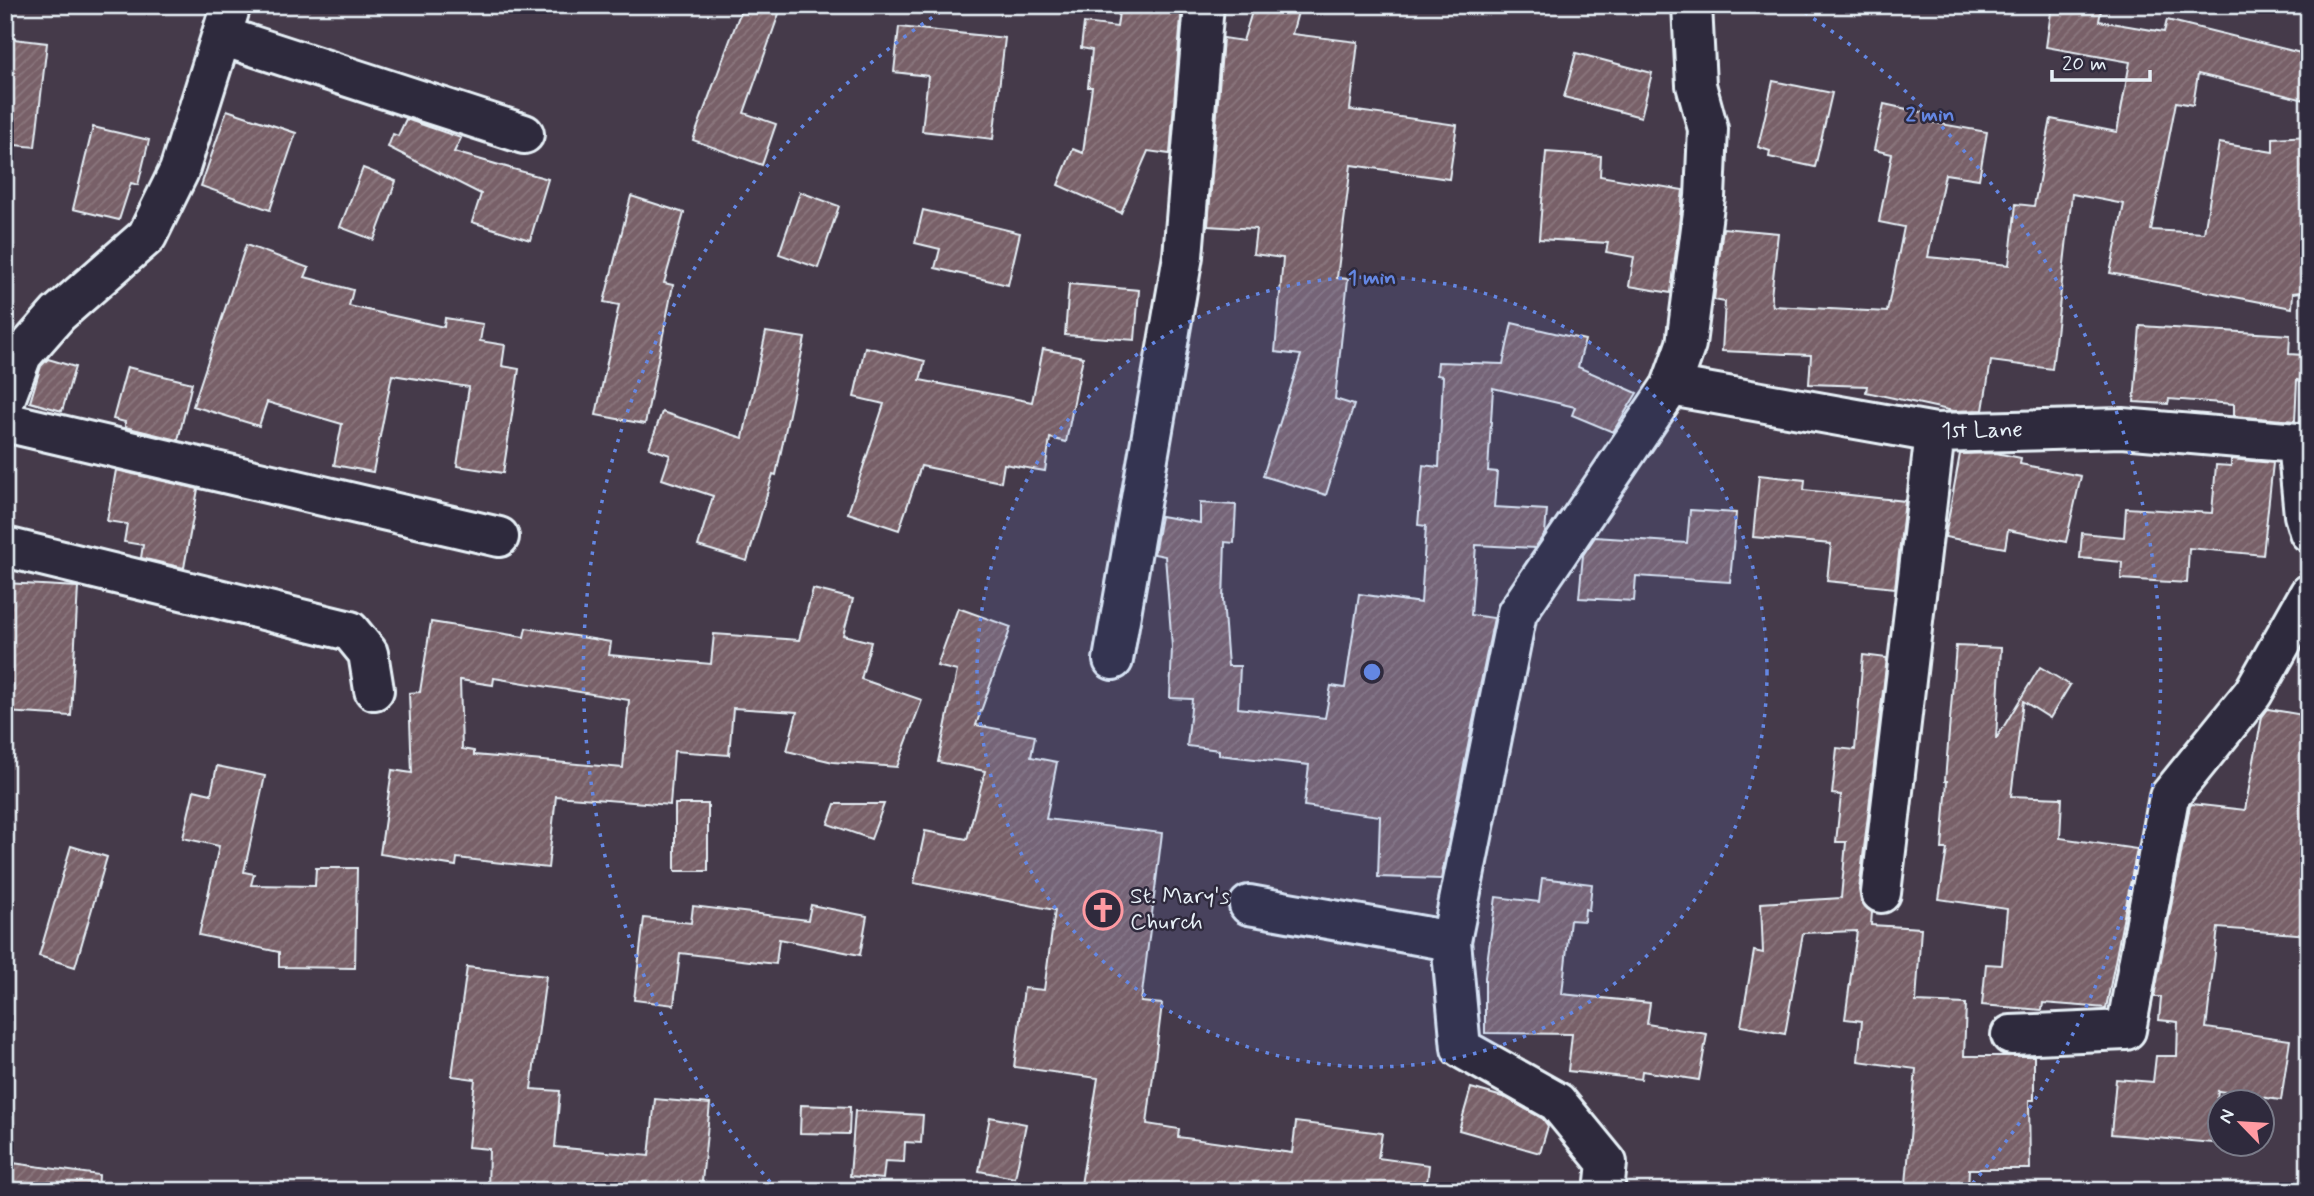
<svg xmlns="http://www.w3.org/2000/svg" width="2314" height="1196" viewBox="0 0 2314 1196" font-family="Mynerve,sans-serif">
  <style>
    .building { fill: url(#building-hatch); stroke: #e8f1f8; stroke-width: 2; fill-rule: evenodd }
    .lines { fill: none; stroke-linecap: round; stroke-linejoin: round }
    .minor-casing { stroke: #e8f1f8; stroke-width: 44 }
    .minor { stroke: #2f2a3d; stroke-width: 38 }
    .ring { fill: none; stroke: #6487e3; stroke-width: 3.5; stroke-dasharray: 3.5 7 }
    .labels { text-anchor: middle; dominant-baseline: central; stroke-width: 5; stroke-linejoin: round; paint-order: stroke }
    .street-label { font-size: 23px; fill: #e8f1f8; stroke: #2f2a3d }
    .poi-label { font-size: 23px; fill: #e8f1f8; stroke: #2f2a3d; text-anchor: start }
    .centre { fill: #6487e3; stroke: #2f2a3d; stroke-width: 3.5 }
    .ring-label { font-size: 21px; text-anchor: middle; font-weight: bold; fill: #6487e3; stroke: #2f2a3d; stroke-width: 5; stroke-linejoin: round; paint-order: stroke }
  </style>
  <defs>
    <pattern id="building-hatch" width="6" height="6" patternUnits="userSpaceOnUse" patternTransform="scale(1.75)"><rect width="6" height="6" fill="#786067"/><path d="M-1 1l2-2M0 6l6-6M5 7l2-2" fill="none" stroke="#8b777e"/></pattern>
  </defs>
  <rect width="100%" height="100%" fill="#453a4a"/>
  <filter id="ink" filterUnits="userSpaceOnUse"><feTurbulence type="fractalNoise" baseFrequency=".0143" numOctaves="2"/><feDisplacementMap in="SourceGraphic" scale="14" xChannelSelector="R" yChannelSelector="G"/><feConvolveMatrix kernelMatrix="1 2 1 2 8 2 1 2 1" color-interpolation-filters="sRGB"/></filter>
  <g filter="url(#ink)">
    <g class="building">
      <polygon points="743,5 782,5 744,113 776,124 762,165 693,140"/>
      <polygon points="1120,5 1182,5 1170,154 1148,151 1121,213 1058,185 1073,149 1083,153 1092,87 1088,87 1092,50 1081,48 1084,23 1117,27"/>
      <polygon points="1254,5 1300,5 1292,34 1358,42 1350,110 1457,125 1449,179 1351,165 1337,278 1348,279 1335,399 1354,405 1326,495 1263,476 1301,355 1275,352 1283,258 1253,254 1256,229 1208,226 1223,38 1243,41"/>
      <polygon points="2052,5 2102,5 2099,21 2164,32 2167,20 2309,55 2309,101 2198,74 2193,105 2176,102 2151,230 2204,233 2219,143 2273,152 2273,138 2309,136 2309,291 2293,293 2292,308 2110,273 2124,204 2072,194 2052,369 1991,361 1983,410 1953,411 1866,392 1867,386 1809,384 1811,355 1722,351 1725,302 1714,300 1723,228 1778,233 1771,297 1773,306 1887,312 1904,227 1879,222 1892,154 1874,150 1884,104 1925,113 1924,121 1987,132 1979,179 1945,174 1928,257 2009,265 2016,204 2034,206 2051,119 2117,132 2130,62 2046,47"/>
      <polygon points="899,27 1005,38 993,139 922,131 928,76 894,72"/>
      <polygon points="5,38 47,43 35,147 5,144"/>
      <polygon points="1576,53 1652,73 1641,117 1564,97"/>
      <polygon points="1773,81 1832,93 1815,167 1769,157 1770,151 1758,147"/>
      <polygon points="227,110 296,133 270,210 201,186"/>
      <polygon points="406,119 461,138 454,152 548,179 530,240 472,222 481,194 388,147 393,134 398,136"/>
      <polygon points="93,127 149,140 138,185 131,183 119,220 73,209"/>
      <polygon points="1546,152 1601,156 1600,176 1683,190 1671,293 1629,286 1634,257 1606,252 1608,243 1539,239"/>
      <polygon points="363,168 396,181 374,240 340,227"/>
      <polygon points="800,192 839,206 818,268 779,254"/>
      <polygon points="631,196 684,213 664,283 673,285 645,424 596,415 619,305 604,302"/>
      <polygon points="923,210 1020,233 1008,285 935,268 940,249 915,243"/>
      <polygon points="246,245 309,268 305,277 353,290 349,306 444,327 445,318 483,324 480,341 505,345 502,366 519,369 503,473 457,466 469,387 392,375 373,472 334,465 342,424 267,402 259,426 193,406"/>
      <polygon points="1069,284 1139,290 1135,340 1065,335"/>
      <polygon points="1512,323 1585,340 1578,367 1637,393 1613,432 1572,415 1575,407 1493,388 1488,471 1497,472 1494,507 1547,510 1545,533 1535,548 1476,545 1471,615 1494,618 1441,879 1378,877 1380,816 1304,806 1309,765 1219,755 1219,750 1187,746 1192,699 1170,698 1172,647 1165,556 1154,554 1161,516 1200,523 1200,503 1236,505 1234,543 1225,542 1223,600 1228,666 1240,666 1238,708 1325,718 1331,686 1345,688 1359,594 1421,603 1426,526 1418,525 1423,465 1439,467 1443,376 1437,375 1438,362 1503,364"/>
      <polygon points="2140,326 2290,335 2289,354 2303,355 2302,381 2297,380 2295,421 2234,416 2234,404 2169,399 2168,404 2134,402"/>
      <polygon points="766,332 805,338 776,475 773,474 747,561 698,546 713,496 662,479 670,455 649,448 662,412 743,438"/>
      <polygon points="865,347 925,361 920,380 1032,402 1043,349 1083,357 1066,442 1050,438 1045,471 1004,464 1001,482 921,466 899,530 848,513 884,404 854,397"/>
      <polygon points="48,359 75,367 62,411 30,402 41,366"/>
      <polygon points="127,367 192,383 178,440 125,427 125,422 113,419"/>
      <polygon points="1996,453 2021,458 2020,464 2081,476 2066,542 2008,530 2005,548 1945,537 1960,454"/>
      <polygon points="2231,459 2273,463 2263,555 2189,548 2187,583 2121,579 2122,562 2080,558 2082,533 2124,537 2126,508 2212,513 2216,465 2231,466"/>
      <polygon points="116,470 198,489 184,568 141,558 143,545 124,542 127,524 107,521"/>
      <polygon points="1759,475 1805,480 1804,490 1905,501 1895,588 1827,581 1831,544 1753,537"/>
      <polygon points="1690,510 1736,513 1730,582 1636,576 1634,601 1579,598 1583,555 1595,537 1687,543"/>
      <polygon points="5,583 78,587 71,716 5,712"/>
      <path d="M 813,589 L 853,599 L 843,635 L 871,642 L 861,679 L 922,700 L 897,767 L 833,762 L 787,751 L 797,712 L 733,708 L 729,755 L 674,751 L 670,805 L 556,796 L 548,868 L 457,858 L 456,866 L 380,854 L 392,770 L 412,773 L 409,693 L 420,692 L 431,622 L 524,637 L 526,628 L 611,642 L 609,655 L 711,664 L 714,634 L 799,640 ZM 494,678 L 629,700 L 623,768 L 474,755 L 474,751 L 462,749 L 460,680 L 493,685 Z"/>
      <polygon points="958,608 1011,627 976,725 1035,736 1031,757 1057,762 1046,819 1162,833 1141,1002 1162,1004 1147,1124 1179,1129 1178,1137 1292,1153 1296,1122 1382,1133 1378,1158 1429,1165 1426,1191 1080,1191 1098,1078 1014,1067 1024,988 1044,990 1055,910 914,883 925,831 967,839 985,771 938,762 957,671 937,666"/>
      <polygon points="1956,646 2001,648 1996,739 2040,667 2070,685 2050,718 2023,701 2011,796 2062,798 2060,838 2137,849 2106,1008 2043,1003 2042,1010 1982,1005 1986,964 2002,965 2007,909 1939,899 1947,849 1942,849 1947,781 1945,781"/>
      <polygon points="1863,655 1887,658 1859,890 1861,901 1872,912 1871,925 1921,928 1916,1002 1966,1004 1964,1056 2034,1056 2034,1100 2029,1100 2030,1169 1969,1169 1968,1189 1906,1184 1916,1069 1858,1061 1862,1021 1845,1019 1857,931 1803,933 1785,1034 1741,1026 1754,951 1763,953 1761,903 1841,898 1846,842 1836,842 1841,795 1832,794 1837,748 1855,750"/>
      <polygon points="2268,709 2309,716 2309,935 2218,928 2206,1028 2290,1040 2281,1100 2218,1091 2213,1143 2111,1134 2116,1079 2153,1082 2156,1056 2177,1056 2178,1022 2159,1020 2161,997 2154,997 2190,806 2192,804 2245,810 2262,717"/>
      <polygon points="217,766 265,776 244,872 254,874 251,885 315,886 316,868 357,868 355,968 279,967 279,952 199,935 219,846 183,838 194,790 211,794"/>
      <rect x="675" y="804" width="33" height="67"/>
      <polygon points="835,804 884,804 871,839 828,824"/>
      <polygon points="71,846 107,857 75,967 39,956"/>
      <polygon points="1542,878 1592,884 1589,910 1585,909 1584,921 1570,920 1562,994 1650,1003 1647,1024 1707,1034 1699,1080 1642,1071 1641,1079 1568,1071 1572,1034 1485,1033 1485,977 1496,897 1539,902"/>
      <polygon points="811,905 867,916 860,955 779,939 776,964 680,953 674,1005 634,1000 644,918 691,923 693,906 808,920"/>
      <polygon points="467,967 546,976 531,1089 560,1091 555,1147 649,1156 655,1099 710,1104 701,1191 488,1191 489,1149 468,1147 475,1079 452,1076"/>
      <polygon points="1471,1088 1506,1098 1543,1119 1548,1126 1540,1153 1459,1130"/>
      <polygon points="801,1105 850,1107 849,1134 800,1133"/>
      <polygon points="855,1111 923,1115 921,1143 905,1142 904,1162 885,1161 883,1179 850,1176"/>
      <polygon points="990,1117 1026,1124 1015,1178 979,1171"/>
      <polygon points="13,1163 99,1175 98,1191 9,1191"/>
    </g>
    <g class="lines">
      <g class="minor-casing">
        <g id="minor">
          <polyline points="222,36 524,134"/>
          <polyline points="1671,386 1935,433 2122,428 2297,443 2304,515 2309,532"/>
          <polyline points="5,400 22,355 58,314 147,236 179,171 231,5"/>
          <polyline points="5,422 499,537"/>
          <polyline points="5,547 350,631 368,653 374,690"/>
          <polyline points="1113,660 1183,256 1204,5"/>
          <polyline points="1881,893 1935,433"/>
          <polyline points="1249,905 1451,941"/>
          <polyline points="2011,1035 2126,1030 2169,797 2253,693 2309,594"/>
          <polyline points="1604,1191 1607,1163 1557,1102 1461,1048 1451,941 1517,613 1671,386 1686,344 1705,197 1708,129 1696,85 1692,5"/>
        </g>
      </g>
      <use href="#minor" class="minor"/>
    </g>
  </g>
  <circle cx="1372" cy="672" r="395" fill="#6487e3" fill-opacity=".12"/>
  <g class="ring">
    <circle cx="1372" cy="672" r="395"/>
    <path d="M777 1190A789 789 0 0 1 948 7M1796 7A789 789 0 0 1 1967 1190"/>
  </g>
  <defs>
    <g id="church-ring" transform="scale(2.0125)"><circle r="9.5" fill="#2f2a3d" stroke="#ff9aa2" stroke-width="1.5"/><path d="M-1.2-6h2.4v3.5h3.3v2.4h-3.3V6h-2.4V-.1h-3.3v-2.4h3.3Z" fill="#ff9aa2"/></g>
  </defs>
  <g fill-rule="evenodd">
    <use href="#church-ring" x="1103" y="910"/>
  </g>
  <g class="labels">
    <g class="street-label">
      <text transform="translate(1982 431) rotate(-1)">1st Lane</text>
    </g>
    <g class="poi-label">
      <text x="1130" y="897">St. Mary's<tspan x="1130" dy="26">Church</tspan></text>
    </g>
  </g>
  <circle cx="1372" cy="672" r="10" class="centre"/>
  <g class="ring-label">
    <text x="1930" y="121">2 min</text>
    <text x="1372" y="284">1 min</text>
  </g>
  <rect width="2314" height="1196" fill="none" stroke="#2f2a3d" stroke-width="28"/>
  <rect x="14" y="14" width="2286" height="1168" fill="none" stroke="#e8f1f8" stroke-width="2.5" filter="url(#ink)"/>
  <g transform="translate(2241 1123) rotate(295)"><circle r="33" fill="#2f2a3d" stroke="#797a88" stroke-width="2"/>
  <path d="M0-5L12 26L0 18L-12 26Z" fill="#ff9aa2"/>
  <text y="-10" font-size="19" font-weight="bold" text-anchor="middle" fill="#e8f1f8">N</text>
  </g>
  <path d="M2052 70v10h98v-10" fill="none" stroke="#e8f1f8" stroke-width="3.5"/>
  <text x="2062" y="70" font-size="21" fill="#e8f1f8" stroke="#2f2a3d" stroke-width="5" paint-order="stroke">20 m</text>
</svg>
